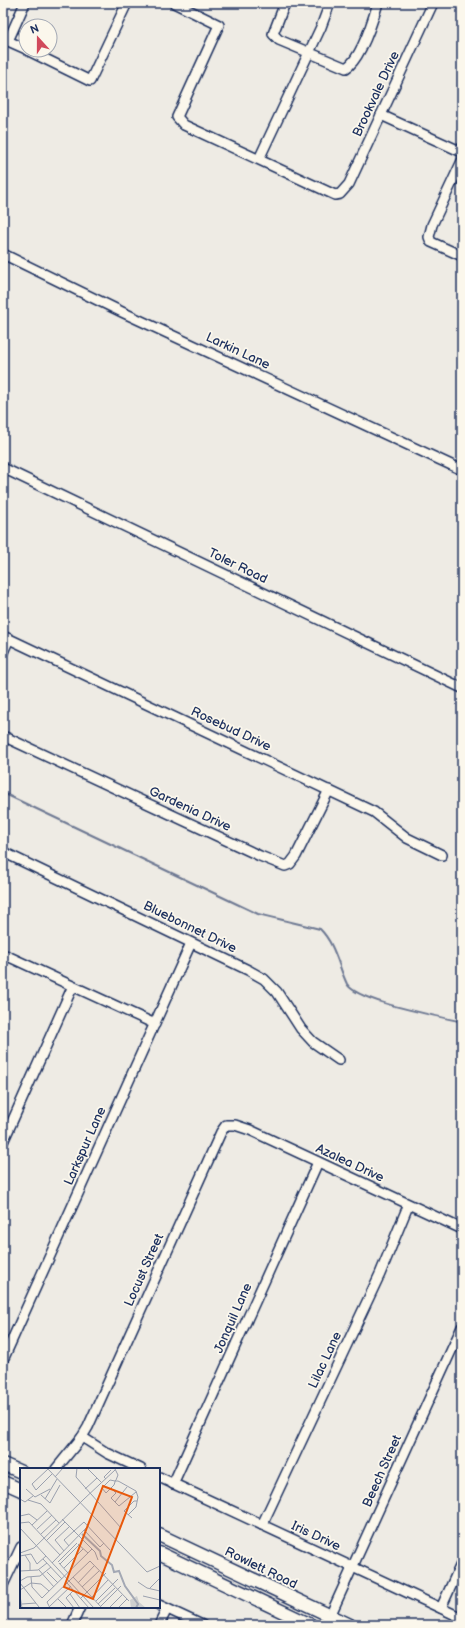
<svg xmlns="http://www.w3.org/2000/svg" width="465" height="1628" viewBox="0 0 465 1628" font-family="'Balsamiq Sans',sans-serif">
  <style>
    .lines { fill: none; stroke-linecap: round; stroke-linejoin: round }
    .stream { stroke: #6d7892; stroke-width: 2 }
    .minor-casing { stroke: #1b2f5e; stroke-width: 12 }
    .major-casing { stroke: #1b2f5e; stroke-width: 15 }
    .minor { stroke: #fbf7ec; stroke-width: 9 }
    .major { stroke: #fbf7ec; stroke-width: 12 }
    .labels { text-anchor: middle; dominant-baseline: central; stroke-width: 3.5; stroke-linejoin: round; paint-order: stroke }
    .street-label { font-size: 13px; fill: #1b2f5e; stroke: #fbf7ec }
    .inset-river { fill: none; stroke: #a3a8b4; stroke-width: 2 }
    .inset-road { fill: none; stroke: #9aa0ae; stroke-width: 1 }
    .view { fill: #e8590c; fill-opacity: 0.15; stroke: #e8590c; stroke-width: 2 }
    .inset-edge { fill: none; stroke: #1b2f5e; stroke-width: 2 }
  </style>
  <rect width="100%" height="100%" fill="#eeebe4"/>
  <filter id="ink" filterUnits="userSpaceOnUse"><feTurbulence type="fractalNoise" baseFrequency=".025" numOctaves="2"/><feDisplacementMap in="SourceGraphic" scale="8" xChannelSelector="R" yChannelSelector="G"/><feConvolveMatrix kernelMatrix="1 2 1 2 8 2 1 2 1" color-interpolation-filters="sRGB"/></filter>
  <g filter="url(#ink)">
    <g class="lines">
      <path class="stream" d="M 3,793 L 258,914 L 320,929 C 335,944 338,965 347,984 C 357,1002 440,1016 462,1022"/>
      <g class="minor-casing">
        <g id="minor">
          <polyline points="25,3 8,41 26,49"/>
          <polyline points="174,3 219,25 177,117 184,125 335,195 340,194 349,184 433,3"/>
          <path d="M 285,3 L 273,34 L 279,40 L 346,68 C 361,59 373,20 378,3"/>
          <polyline points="27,50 90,81 127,3"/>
          <polyline points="381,115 462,152"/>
          <polyline points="259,159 321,27 330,3"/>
          <polyline points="462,161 432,225 429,237 431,242 462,256"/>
          <polyline points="3,254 122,312 462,470"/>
          <polyline points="3,468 462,688"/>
          <polyline points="3,636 374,812 407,838 442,855"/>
          <polyline points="3,652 9,639"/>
          <polyline points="3,736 260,856 285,866 290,864 296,856 329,790"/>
          <polyline points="3,852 248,970 264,979 277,992 301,1029 313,1042 339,1060"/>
          <polyline points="3,954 155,1024"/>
          <polyline points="3,1142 72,988"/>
          <polyline points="3,1360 191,943"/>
          <polyline points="82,1437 107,1453 141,1469"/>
          <polyline points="56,1469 82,1437 88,1427 221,1132 226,1125 235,1125 250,1130 462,1229"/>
          <polyline points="159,1477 462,1618"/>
          <polyline points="173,1484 318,1162"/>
          <polyline points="262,1525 380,1274 408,1206"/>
          <polyline points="3,1585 21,1547"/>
          <polyline points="159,1605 202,1625"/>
          <polyline points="441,1608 462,1562"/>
          <polyline points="72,1625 80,1607"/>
          <polyline points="159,1625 167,1609"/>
          <polyline points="326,1625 462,1327"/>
        </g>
      </g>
      <g class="major-casing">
        <g id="major">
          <polyline points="3,1464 21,1472"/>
          <polyline points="3,1482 21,1490"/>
          <polyline points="159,1535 350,1625"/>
          <polyline points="159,1553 311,1625"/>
        </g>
      </g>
      <use href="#minor" class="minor"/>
      <use href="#major" class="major"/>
    </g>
  </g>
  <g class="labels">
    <g class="street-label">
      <text transform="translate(376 94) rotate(-65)">Brookvale Drive</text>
      <text transform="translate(238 351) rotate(25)">Larkin Lane</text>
      <text transform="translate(238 566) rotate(26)">Toler Road</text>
      <text transform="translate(231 729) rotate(25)">Rosebud Drive</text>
      <text transform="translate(190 809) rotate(25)">Gardenia Drive</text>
      <text transform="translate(190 927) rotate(26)">Bluebonnet Drive</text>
      <text transform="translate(85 1146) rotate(-66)">Larkspur Lane</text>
      <text transform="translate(350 1163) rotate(25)">Azalea Drive</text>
      <text transform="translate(144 1270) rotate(-66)">Locust Street</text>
      <text transform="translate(233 1318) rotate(-66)">Jonquil Lane</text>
      <text transform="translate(325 1360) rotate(-65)">Lilac Lane</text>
      <text transform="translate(382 1471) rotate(-66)">Beech Street</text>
      <text transform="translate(316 1536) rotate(25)">Iris Drive</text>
      <text transform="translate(261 1568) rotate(26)">Rowlett Road</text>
    </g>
  </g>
  <g transform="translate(20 1468)">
    <rect width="140" height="140" fill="#eeebe4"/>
    <path d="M 117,128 L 119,134 L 126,140 L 111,140 L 110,132 Z" fill="#cecfcf"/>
    <path class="inset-river" d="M 62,66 L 80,83 L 81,88 L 92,97 L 94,104 L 99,103 L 105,118 L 118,136 L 116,140"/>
    <path class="inset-road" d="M 27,0 L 127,104 L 140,98M 57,0 L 56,9 L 101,60M 67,0 L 81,14M 28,1 L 12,16 L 16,22 L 32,6M 95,1 L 98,7 L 96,12 L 95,13 L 95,14 L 94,17 L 86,25 L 82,20 L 90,12 L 95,13 L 98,13 L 100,14 L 116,23 L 118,29 L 116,39 L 108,47M 35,9 L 43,0M 86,11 L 84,9 L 91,2M 91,20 L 96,25 L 91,30 L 99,38 L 116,24M 6,21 L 15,29 L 30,21M 65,21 L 77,10M 21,27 L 30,35 L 40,17M 0,31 L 5,34 L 13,28M 25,31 L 37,11M 64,31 L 95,2M 8,32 L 21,36 L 39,55M 95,34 L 107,19M 0,48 L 9,46 L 17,52M 112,50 L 104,43 L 114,33 L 117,33M 42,51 L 75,84 L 78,92M 0,55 L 9,54 L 40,87M 12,57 L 27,43M 0,60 L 74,140M 17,61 L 32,47M 64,62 L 80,79 L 84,75M 21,66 L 36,52M 26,73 L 45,54M 58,76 L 68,85M 49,78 L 44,72 L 64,54 L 90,82M 44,83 L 35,72 L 49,59M 0,85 L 14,80 L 64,31M 5,87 L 10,95 L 10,102M 0,88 L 11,86 L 17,96 L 26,88M 23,91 L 42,111M 38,94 L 57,75M 32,95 L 68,58M 39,95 L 48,105M 40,96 L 59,77M 44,100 L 63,81M 19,102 L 34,119M 0,103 L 18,102 L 27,95M 27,104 L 38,115M 11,109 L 12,119 L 22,130 L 72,81M 53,109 L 82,140M 0,113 L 7,109 L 20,108 L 31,99M 118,114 L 127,120 L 140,123M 0,115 L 19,139M 47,115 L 69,140M 58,115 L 74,98M 62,119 L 79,103M 130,120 L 140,110M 0,122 L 11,115 L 21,116 L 29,123M 50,126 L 60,140M 0,128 L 2,140M 123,128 L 140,132M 72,129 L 88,112M 61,130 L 86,105M 38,131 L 47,140M 76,133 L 98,111M 2,136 L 16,135M 78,136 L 95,120M 81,138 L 101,118M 29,139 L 51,118M 30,140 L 27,134 L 70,93 L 109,133M 54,140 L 46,130 L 54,122M 89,140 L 102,127M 98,140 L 107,131"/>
    <path class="view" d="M 83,18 L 112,29 L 73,131 L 44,119 Z"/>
    <rect width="140" height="140" class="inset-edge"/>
  </g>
  <rect width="465" height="1628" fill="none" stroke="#fbf7ec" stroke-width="16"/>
  <rect x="8" y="8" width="449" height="1612" fill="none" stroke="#1b2f5e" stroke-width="1.5" filter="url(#ink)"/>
  <g transform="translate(38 38) rotate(339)"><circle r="19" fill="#fbf7ec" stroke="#a1a7b3"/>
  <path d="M0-3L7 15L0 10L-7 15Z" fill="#d1495b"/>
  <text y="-6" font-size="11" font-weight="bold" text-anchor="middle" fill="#1b2f5e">N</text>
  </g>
</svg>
